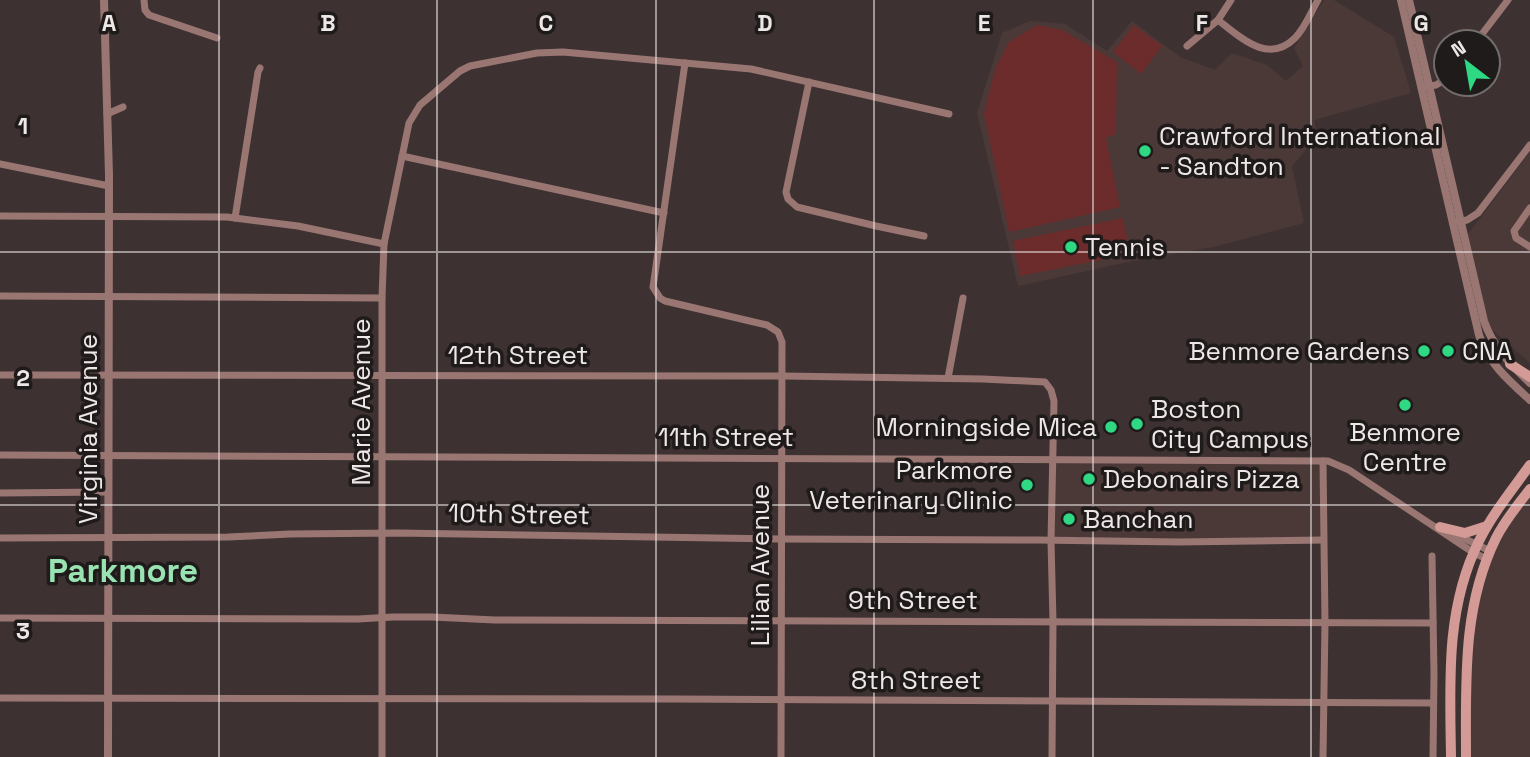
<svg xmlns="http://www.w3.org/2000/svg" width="1530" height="757" viewBox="0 0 1530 757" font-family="'Space Grotesk',sans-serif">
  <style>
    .built { fill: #4b3938 }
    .green { fill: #6b2c2b }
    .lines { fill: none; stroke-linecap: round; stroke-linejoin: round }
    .minor { stroke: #9a7673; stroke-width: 7 }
    .tertiary { stroke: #9a7673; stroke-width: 8 }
    .secondary { stroke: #d39a96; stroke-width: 10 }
    .grid { fill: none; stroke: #eee7e7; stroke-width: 2; stroke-opacity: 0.55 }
    .poi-dot { fill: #2fd883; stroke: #201b1b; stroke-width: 2.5 }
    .labels { text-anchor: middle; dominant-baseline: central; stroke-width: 7; stroke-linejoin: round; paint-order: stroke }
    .poi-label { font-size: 26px; fill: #eee7e7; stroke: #201b1b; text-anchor: start }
    .street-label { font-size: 26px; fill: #eee7e7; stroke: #201b1b }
    .district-label { font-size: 33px; font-weight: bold; fill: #99e3b3; stroke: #201b1b }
    .grid-label { font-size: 23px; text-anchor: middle; font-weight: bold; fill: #eee7e7; stroke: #201b1b; stroke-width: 7; stroke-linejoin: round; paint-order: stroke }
  </style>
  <rect width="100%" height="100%" fill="#3d3231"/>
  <g class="built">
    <polygon points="1324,0 1334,0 1394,37 1411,93 1314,120 1318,136 1292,166 1304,223 1214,247 1133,261 1018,286 977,113 1002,33 1030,21 1065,24 1107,51 1132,21 1180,57 1215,70 1232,53 1267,65 1286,81 1303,66 1294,48"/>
    <polygon points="1530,152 1530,363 1489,327 1465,238"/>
    <polygon points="1050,461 1322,461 1323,544 1048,540"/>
    <polygon points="1530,497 1530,757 1469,757 1469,667 1485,558"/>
  </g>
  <g class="green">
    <polygon points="1037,25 1062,30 1117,62 1116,134 1106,138 1120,207 1009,232 984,114 995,69 1009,42"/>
    <polygon points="1134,25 1162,46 1141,74 1113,52"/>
    <polygon points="1123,218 1130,254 1020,276 1013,241"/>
  </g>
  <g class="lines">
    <g class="minor">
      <polyline points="144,0 145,10 149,15 217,38"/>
      <path d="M 1218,20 C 1240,37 1268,65 1295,38 C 1305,28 1311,12 1318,0"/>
      <polyline points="1476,42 1508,0"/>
      <polyline points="1187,46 1218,20 1231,0"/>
      <polyline points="685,63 653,287 660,298 665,301 767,325 778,332 782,342 781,757"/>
      <polyline points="809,82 786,192 788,199 797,207 876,226 924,236"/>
      <polyline points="1424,87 1436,85 1446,79"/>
      <polyline points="107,114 123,107"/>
      <polyline points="402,156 664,213"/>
      <polyline points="0,164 109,186"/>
      <polyline points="1530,208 1514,231 1516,238 1530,247"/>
      <polyline points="0,216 227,217 298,226 384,244"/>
      <polyline points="235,218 258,72 260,68"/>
      <polyline points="1458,222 1467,220 1478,213 1530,145"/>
      <polyline points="0,296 382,298"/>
      <polyline points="0,375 783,376 983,379 1045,382 1051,390 1054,401 1051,541 1053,621 1052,757"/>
      <polyline points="948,378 963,298"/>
      <polyline points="0,455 1328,461 1349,470 1474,553 1487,559"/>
      <polyline points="1323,461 1325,622 1323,757"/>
      <polyline points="0,493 108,492"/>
      <polyline points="1453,533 1490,551"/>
      <polyline points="0,538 228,537 290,534 397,533 781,539 1037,540 1179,542 1323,540"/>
      <polyline points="1432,556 1434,674 1433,757"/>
      <polyline points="0,618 358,619 393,617 432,617 495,620 1433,623"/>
      <polyline points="0,698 677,699 1433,703"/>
      <polyline points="382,757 382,298 384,244 409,123 420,105 460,71 470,66 537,53 563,52 751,69 949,114"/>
    </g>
    <g class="tertiary">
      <polyline points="104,0 109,175 108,757"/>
      <path d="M 1401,0 L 1479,335 C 1488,363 1509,381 1530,400"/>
      <path d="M 1409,0 L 1484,321 C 1493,347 1510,364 1530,383"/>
    </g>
    <g class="secondary">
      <polyline points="1510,364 1530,377"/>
      <polyline points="1440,527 1465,533 1487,526"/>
      <path d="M 1451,757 C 1450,683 1445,609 1479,541 C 1493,513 1512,490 1530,465"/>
      <path d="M 1466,757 C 1466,682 1462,607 1496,538 C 1505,520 1518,505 1530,489"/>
    </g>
  </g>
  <path class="grid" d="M 219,0 L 219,757M 437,0 L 437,757M 656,0 L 656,757M 874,0 L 874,757M 1093,0 L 1093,757M 1311,0 L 1311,757M 0,252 L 1530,252M 0,505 L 1530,505"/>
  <g class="poi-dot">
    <circle cx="1145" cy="151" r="7"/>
    <circle cx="1071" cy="247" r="7"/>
    <circle cx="1424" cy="351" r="7"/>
    <circle cx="1448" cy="351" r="7"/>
    <circle cx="1405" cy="405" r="7"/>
    <circle cx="1137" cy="424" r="7"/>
    <circle cx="1111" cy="427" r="7"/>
    <circle cx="1089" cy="479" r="7"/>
    <circle cx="1027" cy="485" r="7"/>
    <circle cx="1069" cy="519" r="7"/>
  </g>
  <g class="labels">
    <g class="poi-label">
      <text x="1159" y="136">Crawford International<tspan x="1159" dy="30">- Sandton</tspan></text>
      <text x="1085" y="247">Tennis</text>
      <text x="1410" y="351" text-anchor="end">Benmore Gardens</text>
      <text x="1462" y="351">CNA</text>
      <text x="1151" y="409">Boston<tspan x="1151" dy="30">City Campus</tspan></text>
      <text x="1097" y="427" text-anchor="end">Morningside Mica</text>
      <text x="1405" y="432" text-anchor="middle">Benmore<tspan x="1405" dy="30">Centre</tspan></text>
      <text x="1013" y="470" text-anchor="end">Parkmore<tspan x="1013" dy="30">Veterinary Clinic</tspan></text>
      <text x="1103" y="479">Debonairs Pizza</text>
      <text x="1083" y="519">Banchan</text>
    </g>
    <g class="street-label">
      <text x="518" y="355">12th Street</text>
      <text transform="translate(361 402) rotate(-90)">Marie Avenue</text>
      <text transform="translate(88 429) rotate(-90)">Virginia Avenue</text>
      <text x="726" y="437">11th Street</text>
      <text transform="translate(519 514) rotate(1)">10th Street</text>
      <text transform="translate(760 565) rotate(-90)">Lilian Avenue</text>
      <text x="913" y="600">9th Street</text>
      <text x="916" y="680">8th Street</text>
    </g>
    <g class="district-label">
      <text x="123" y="571">Parkmore</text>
    </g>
  </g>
  <g class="grid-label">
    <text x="109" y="31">A</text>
    <text x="328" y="31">B</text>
    <text x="546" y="31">C</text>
    <text x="765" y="31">D</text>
    <text x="984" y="31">E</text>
    <text x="1202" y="31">F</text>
    <text x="1421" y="31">G</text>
    <text x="23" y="134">1</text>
    <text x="23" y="386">2</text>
    <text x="23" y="639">3</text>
  </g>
  <g transform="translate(1467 63) rotate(329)"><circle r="33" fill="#201b1b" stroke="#726d6d" stroke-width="2"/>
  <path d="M0-5L12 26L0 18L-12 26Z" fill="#2fd883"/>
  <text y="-10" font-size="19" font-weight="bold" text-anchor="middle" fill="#eee7e7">N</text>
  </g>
</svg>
